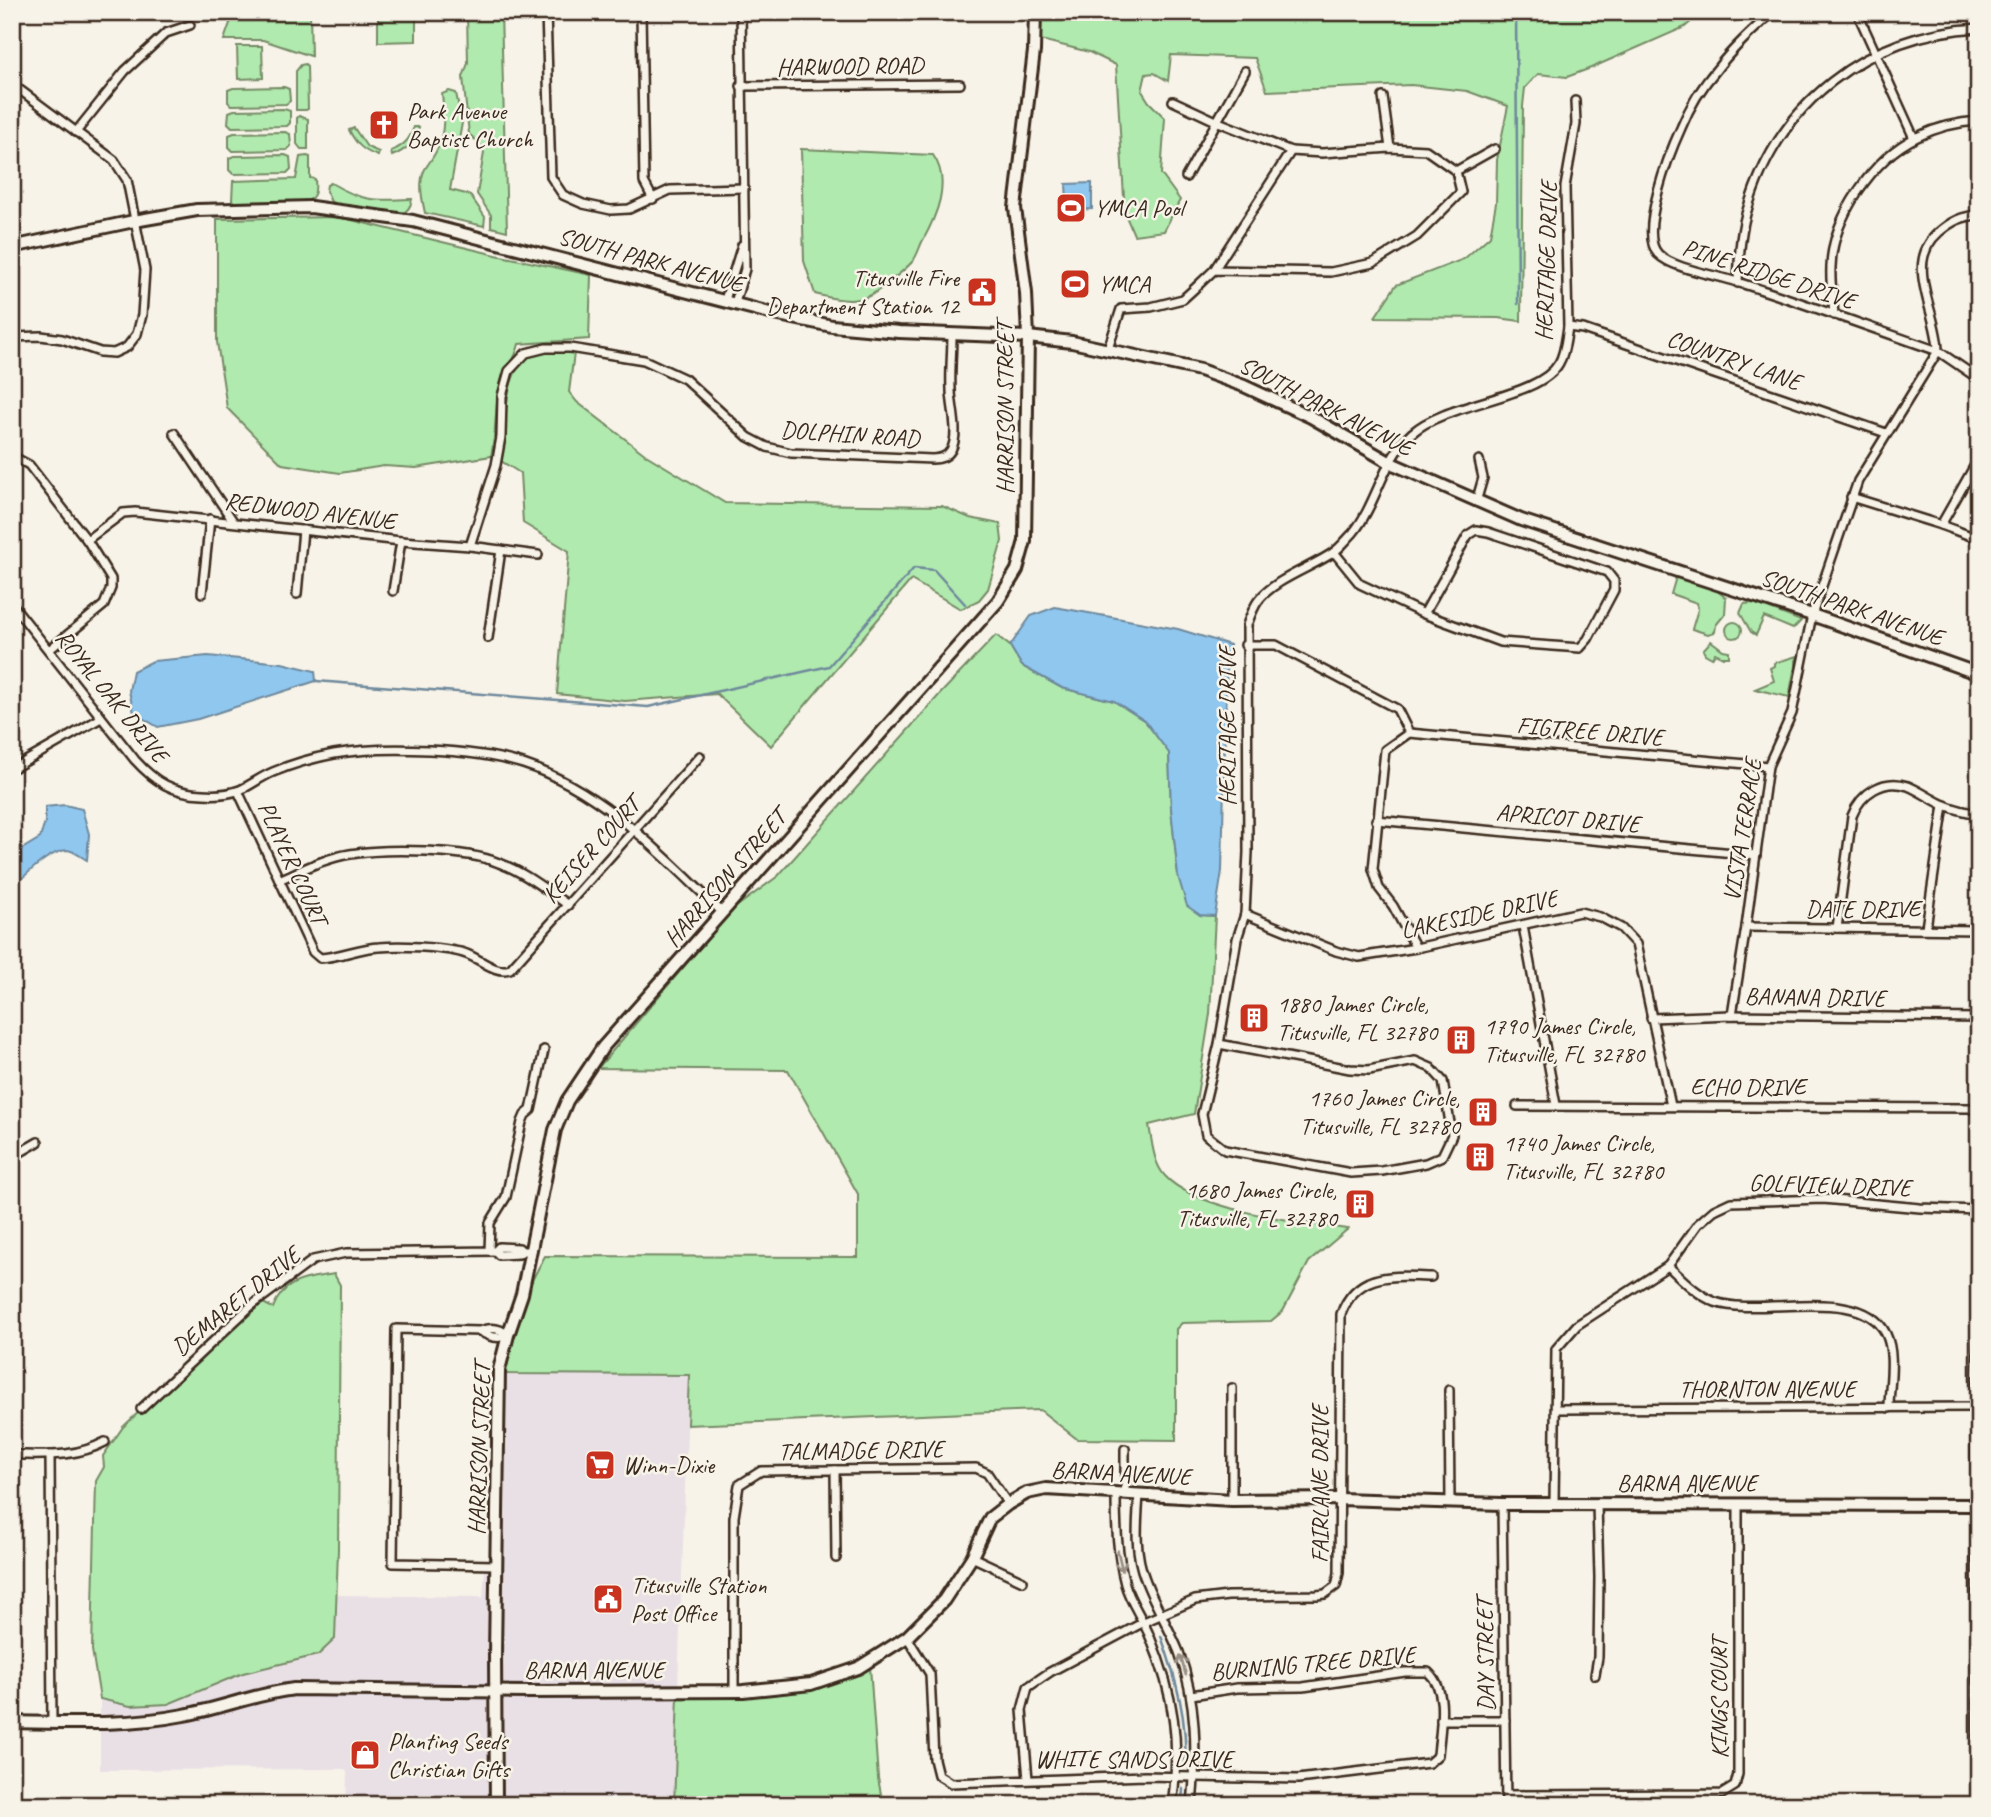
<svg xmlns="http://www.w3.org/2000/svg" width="1991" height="1817" viewBox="0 0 1991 1817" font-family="Caveat,sans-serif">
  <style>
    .built { fill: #e9e0e6 }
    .green { fill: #b0eaae; stroke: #768a66; stroke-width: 2 }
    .water { fill: #90c7ef; stroke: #6e889b; stroke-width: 2 }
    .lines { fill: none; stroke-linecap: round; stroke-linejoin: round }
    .stream { stroke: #6e889b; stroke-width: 2.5 }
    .street-casing { stroke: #3b2a1e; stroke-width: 12 }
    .secondary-casing { stroke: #3b2a1e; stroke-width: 16 }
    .street { stroke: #f7f3e8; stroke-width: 7 }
    .secondary { stroke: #f7f3e8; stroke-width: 10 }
    .oneway { stroke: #998e83 }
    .labels { text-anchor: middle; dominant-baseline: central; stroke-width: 5; stroke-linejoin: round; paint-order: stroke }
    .street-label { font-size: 24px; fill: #3b2a1e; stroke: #f7f3e8 }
    .poi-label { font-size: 24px; fill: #3b2a1e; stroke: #f7f3e8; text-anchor: start }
  </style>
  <rect width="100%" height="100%" fill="#f7f3e8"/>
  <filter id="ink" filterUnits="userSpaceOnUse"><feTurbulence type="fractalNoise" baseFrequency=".0143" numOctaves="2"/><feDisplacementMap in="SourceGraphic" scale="14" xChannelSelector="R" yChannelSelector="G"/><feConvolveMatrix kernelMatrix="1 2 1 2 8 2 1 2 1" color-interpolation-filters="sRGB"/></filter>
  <g filter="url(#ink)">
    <g class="built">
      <polygon points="504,1374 689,1374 678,1687 499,1687"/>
      <polygon points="485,1569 492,1569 490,1687 293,1685 259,1690 184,1711 131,1718 100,1718 100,1699 130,1706 168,1704 243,1673 318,1655 335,1613 336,1595 483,1597"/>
      <polygon points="294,1693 490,1695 491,1805 346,1805 347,1772 344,1769 100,1770 100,1726"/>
      <polygon points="499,1695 678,1695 674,1805 500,1805"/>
    </g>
    <g class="green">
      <polygon points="234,12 310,12 311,56 263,40 224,40"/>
      <polygon points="378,12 416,12 416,41 378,42"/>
      <polygon points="467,12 501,12 507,231 491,227 491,215 477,194 484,153 480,144 469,134 463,77 468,63"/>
      <polygon points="1040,12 1702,12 1685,27 1591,68 1567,77 1538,74 1525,88 1523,106 1521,321 1498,318 1375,317 1396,285 1464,259 1490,236 1496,203 1497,160 1508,106 1467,91 1411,85 1267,91 1255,58 1171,55 1168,81 1154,73 1146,74 1142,91 1149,102 1165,118 1161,174 1180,200 1164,231 1134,235 1125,214 1116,65 1089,52 1041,40"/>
      <polygon points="237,46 262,46 263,78 238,79"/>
      <polygon points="305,64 307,66 308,109 306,110 296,110 296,71 301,65"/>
      <polygon points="284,87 289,89 290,101 286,104 231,105 228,102 228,90 233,88"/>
      <path d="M 449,91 L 456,93 L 462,123 L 450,190 L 470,195 L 485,217 L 484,226 L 425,213 C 422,199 418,182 425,169 C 430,161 436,154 439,145 C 445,129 444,110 442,94 Z"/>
      <polygon points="284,109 290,111 290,123 287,126 232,127 228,123 229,112 234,110"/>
      <polygon points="299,116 308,119 308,149 301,149 297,144 297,118"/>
      <path d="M 414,127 L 419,127 C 413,143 407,150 392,156 L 391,151 C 404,146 409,140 414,127 Z"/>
      <path d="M 354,128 L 367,147 L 379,152 L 378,156 C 363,151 356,144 349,130 Z"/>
      <polygon points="285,132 290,134 291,146 287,150 233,151 229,147 229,135 234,133"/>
      <path d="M 801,149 L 933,155 C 952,182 936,217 922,242 C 919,248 917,257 912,262 C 907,268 877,293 869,296 C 853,304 831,298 815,294 L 804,261 Z"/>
      <polygon points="285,155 290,157 291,169 287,173 233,174 229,170 229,158 234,156"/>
      <path d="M 307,156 L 310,157 L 310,178 L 315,179 C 316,191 316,197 305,203 L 236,204 L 232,200 L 233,181 L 296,179 L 300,157 Z"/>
      <path d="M 331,183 C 363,202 376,201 412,199 C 411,206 407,212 401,214 L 336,204 L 331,202 L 326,191 L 327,185 Z"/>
      <path d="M 339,217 L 496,255 L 591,275 L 589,339 L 519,344 C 515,362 502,375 498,394 C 495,415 496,434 491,456 L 416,468 L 384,466 L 340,473 L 282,464 L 227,408 L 217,342 L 217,219 Z"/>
      <path d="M 546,352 L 574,353 L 569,392 L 577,402 L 646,455 L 725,503 L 942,506 L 970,518 L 1000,524 L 1002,541 L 988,589 L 979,600 L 961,609 L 911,580 L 771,746 L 717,694 L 625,701 L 557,694 L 569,551 L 523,523 L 520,473 L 501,461 C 506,433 502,370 530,356 C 534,353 541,353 546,352 Z"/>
      <polygon points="1676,577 1715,589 1726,598 1725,614 1716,625 1715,632 1708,634 1692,629 1698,609 1697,603 1671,594"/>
      <polygon points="1754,603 1801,621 1793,629 1764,617 1756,635 1751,632 1740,613 1744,604"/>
      <circle cx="1734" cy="630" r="8"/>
      <path d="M 996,635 L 1010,646 L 1022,666 L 1062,688 L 1114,701 L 1145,721 L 1169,753 L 1171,808 L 1178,876 L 1200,915 L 1215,916 L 1210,1014 L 1194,1114 L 1149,1125 C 1152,1141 1153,1163 1165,1176 C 1197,1211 1301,1222 1348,1229 L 1309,1262 L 1283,1311 L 1271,1321 L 1182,1323 L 1176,1329 L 1176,1440 L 1077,1439 L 1040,1410 L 687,1425 L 689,1375 L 504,1374 C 507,1335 525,1291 545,1256 L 858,1257 L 858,1194 L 788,1070 L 598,1068 L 732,910 L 778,876 L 941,693 Z"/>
      <polygon points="1711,641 1723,650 1729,651 1729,657 1723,657 1715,653 1712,658 1705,654 1703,650"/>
      <polygon points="1797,656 1789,697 1755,689 1774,681 1770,668 1774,666 1774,663"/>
      <path d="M 334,1274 L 340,1285 L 338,1549 L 335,1639 L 318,1655 L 243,1673 L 168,1704 L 130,1706 L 100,1699 L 92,1650 L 96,1481 L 104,1467 L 103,1456 L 123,1427 L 257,1300 L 273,1308 C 284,1279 306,1279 334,1274 Z"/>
      <polygon points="870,1666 878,1778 883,1805 674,1805 678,1695 744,1695"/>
    </g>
    <g class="water">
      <polygon points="1092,183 1092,209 1076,210 1076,201 1067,201 1066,184"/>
      <polygon points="1055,607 1178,629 1230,645 1227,657 1222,871 1215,916 1200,915 1187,906 1178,876 1171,808 1169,753 1145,721 1114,701 1062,688 1022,666 1010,646 1031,616"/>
      <polygon points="208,656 282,663 315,671 316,681 198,719 158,727 134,713 129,691 133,671 153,661"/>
      <path d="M 65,805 L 82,809 L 89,834 L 87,860 C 81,857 73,850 67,850 C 48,851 25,876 12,888 L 12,855 L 40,838 L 45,822 L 45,807 Z"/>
    </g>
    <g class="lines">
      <g class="stream">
        <polyline points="1516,12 1518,304"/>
        <polyline points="316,681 648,707 829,666 914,568 934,570 965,604"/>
        <path d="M 1161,1636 C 1176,1678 1188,1721 1185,1766"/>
        <polyline points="1182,1805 1183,1789"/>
      </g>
      <g class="street-casing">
        <g id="street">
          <polyline points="546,12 551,177 563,195 583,204 611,210 629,209 670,190 744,188"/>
          <polyline points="641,12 644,182 653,199"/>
          <polyline points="1857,12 1914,138"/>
          <polyline points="12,84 114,160 127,180 145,270 142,315 137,334 127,347 114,353 100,352 62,339 41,336 12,337"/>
          <polyline points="741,86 960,84"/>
          <polyline points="1383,97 1390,148"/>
          <polyline points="1173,101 1216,121 1291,151"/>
          <polyline points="76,132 125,71 166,33 190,25"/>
          <polyline points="1456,171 1495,149"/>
          <polyline points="1186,177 1245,71"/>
          <path d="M 1979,215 C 1962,216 1952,221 1939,232 C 1902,264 1938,312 1938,351 L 1979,379"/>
          <path d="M 1738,283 C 1739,259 1740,236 1746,214 C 1777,103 1866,34 1979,28"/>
          <polyline points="725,300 742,245"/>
          <polyline points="735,303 745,269 741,12"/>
          <path d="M 1834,315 C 1833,299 1830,283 1831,267 C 1832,218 1873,158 1917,137 C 1935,128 1958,122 1979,121"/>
          <polyline points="1568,327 1583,329 1886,433"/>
          <polyline points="1108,349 1121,309 1151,307 1183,299 1194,289 1214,270 1291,151 1322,153 1390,148 1426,150 1456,171 1461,192 1417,236 1373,263 1331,272 1214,270"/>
          <polyline points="174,433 233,521"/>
          <polyline points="12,456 29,465 87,540 111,579 111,588 104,605 49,650"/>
          <polyline points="1851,497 1941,525 1979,539"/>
          <polyline points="1476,502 1483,478 1479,460"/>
          <polyline points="1941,525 1979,458"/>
          <polyline points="87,540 123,513 135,512 401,541 470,546 538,555"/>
          <path d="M 470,546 L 496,465 L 501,437 L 502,396 L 509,371 L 526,353 L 546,348 L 570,348 L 644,360 L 685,379 L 748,437 L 767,447 L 791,453 L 932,459 C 940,459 947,457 951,450 C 960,433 951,407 951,390 C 950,371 952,353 952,334"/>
          <polyline points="1334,552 1360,584 1424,614 1500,642 1580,648 1588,639 1614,590 1614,581 1607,572 1488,532 1476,530 1468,535 1424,614"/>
          <polyline points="393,591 401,541"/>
          <polyline points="202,593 210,519"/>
          <polyline points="297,594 303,530"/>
          <path d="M 12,604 L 135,760 C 155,782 173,793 203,794 C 215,795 229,794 240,790 C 251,785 261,777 273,772 C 292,764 313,758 334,754 C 383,745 476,749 523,764 C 603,790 663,856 722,912"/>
          <polyline points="488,638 501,550"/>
          <polyline points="1245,645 1276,645 1397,709 1409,733 1385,750 1373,869 1379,888 1393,906 1416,948"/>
          <polyline points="1409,733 1768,766"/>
          <polyline points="12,769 101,718"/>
          <path d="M 238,791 L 313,952 L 320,958 C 340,957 358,948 379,947 C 401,945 438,947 460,952 C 477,955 494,975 510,969 L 700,756"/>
          <polyline points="1376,820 1756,855"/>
          <path d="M 279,880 C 302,870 325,858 350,854 C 386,848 466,849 499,863 C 524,872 546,890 568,905"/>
          <polyline points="1245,914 1336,951 1359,957 1416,948 1580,912 1600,917 1621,928 1636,944 1671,1106"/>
          <polyline points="1523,926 1556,1105"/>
          <polyline points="1746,927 1979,930"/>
          <path d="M 1837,928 L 1852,816 C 1861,793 1883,778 1908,786 C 1920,791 1931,799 1942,804 C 1954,809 1966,812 1979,814"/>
          <polyline points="1926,928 1944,805"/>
          <path d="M 1732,1015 L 1746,927 L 1768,766 L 1792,713 L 1812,615 L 1858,481 L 1938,351 C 1871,328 1805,303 1737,282 C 1716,275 1673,269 1658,254 C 1638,233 1670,152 1681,128 C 1689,108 1703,85 1717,69 C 1733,48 1753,30 1773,12"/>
          <polyline points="1651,1018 1732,1015 1979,1018"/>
          <path d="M 1219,1044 L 1350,1069 L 1369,1070 L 1415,1061 L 1431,1068 L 1443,1081 L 1452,1135 L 1442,1156 L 1426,1163 L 1382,1171 L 1351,1173 L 1225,1150 L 1206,1135 L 1202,1114 L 1219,1044 L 1237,939 L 1245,914 L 1248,852 L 1247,625 C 1250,617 1253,608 1258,601 C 1274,579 1313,567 1334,552 C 1341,547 1347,539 1353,533 C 1377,504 1383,459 1412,433 C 1448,401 1539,399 1559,363 C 1565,353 1566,339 1568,327 L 1565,187 L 1576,124 L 1575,101"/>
          <polyline points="1517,1106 1970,1108 1979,1113"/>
          <polyline points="12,1157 38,1142"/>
          <polyline points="489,1251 490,1223 506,1197 522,1122 525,1115 531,1110 544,1050"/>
          <polyline points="495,1251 499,1255 519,1254 522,1251"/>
          <path d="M 1668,1266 C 1682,1279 1697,1295 1715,1302 C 1760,1318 1862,1283 1886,1334 C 1896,1355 1889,1386 1889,1408"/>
          <path d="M 480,1331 C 489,1337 498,1340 508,1335"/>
          <polyline points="1449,1390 1450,1503"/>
          <polyline points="141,1409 251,1306 313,1260 346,1253 495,1251 499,1247 519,1248 522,1251 530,1251"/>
          <polyline points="1556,1409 1978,1407"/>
          <polyline points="1125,1449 1125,1494"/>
          <path d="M 12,1455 C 45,1455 75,1458 105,1442"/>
          <polyline points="50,1455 52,1723"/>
          <polyline points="835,1470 836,1558"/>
          <path d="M 1116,1493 C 1116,1524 1117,1554 1125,1584 C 1130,1602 1143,1619 1150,1637 C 1174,1694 1181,1743 1172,1805"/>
          <path d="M 1139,1495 C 1137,1523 1134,1552 1145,1579 C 1154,1604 1169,1627 1179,1652 C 1197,1701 1197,1753 1192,1805"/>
          <polyline points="1232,1500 1232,1388"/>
          <polyline points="1502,1504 1506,1805"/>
          <polyline points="1554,1504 1556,1349 1577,1325 1668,1266 1698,1224 1714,1210 1731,1202 1823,1199 1920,1208 1979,1210"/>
          <polyline points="972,1557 1023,1581"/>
          <path d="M 496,1565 L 393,1563 L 396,1329 L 480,1331 C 490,1327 500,1328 508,1335"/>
          <path d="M 907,1637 L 930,1674 L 934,1759 L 938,1775 L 951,1783 L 1145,1776 L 1298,1779 L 1429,1763 L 1438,1755 C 1440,1729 1449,1691 1428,1672 L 1405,1672 L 1303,1687 L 1237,1688 L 1191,1695"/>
          <polyline points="1595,1675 1598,1657 1599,1577 1597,1504"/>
          <polyline points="734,1690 734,1517 739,1485 761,1471 976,1468 987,1473 1008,1504"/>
          <polyline points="1441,1720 1505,1720"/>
          <path d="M 1028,1779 L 1022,1710 L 1028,1687 L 1050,1672 L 1144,1622 L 1195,1600 L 1228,1596 L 1317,1595 L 1325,1594 L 1336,1586 L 1339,1573 L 1341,1314 C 1357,1271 1393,1276 1431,1277"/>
          <polyline points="1506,1795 1722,1794 1735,1786 1738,1774 1738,1504"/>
          <polyline points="1977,1805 1976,1407 1979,1275"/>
        </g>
      </g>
      <g class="secondary-casing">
        <g id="secondary">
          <polyline points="12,247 134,221 197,210 311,207 413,221 774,314 832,326 899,332 1028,337 1072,342 1200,370 1244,386 1311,417 1391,463 1521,520 1812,615 1979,674"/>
          <path d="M 12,1722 C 69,1723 128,1726 184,1715 C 221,1708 256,1694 294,1689 L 529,1692 L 743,1691 L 811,1684 L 858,1668 L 907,1637 L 944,1600 L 972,1557 L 990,1518 L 1008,1504 L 1027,1493 L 1046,1489 L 1232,1500 L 1339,1499 L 1502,1504 L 1979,1505"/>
          <polyline points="496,1805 495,1656 499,1370 508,1335 522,1294 555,1130 567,1101 603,1047 998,601 1017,570 1025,541 1028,337 1026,293 1015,208 1034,51 1035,12"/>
        </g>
      </g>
      <use href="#street" class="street"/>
      <use href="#secondary" class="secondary"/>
    </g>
    <defs><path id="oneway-shaft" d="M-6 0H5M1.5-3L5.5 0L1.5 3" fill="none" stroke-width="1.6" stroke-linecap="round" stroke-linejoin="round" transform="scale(1.75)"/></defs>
    <g class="oneway">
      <use href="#oneway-shaft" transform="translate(1120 1561) rotate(77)"/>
      <use href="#oneway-shaft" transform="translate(1183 1665) rotate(-106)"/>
    </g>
  </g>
  <defs>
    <g id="church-square" transform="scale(1.575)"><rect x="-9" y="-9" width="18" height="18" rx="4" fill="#c8321e" stroke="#f7f3e8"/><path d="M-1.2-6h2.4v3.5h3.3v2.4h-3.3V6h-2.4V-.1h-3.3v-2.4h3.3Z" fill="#fff"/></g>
    <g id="stadium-square" transform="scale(1.575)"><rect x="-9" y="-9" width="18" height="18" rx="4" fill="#c8321e" stroke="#f7f3e8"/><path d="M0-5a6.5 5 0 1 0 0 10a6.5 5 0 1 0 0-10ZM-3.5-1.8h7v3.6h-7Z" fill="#fff"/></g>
    <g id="civic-square" transform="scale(1.575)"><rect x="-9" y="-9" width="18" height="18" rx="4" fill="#c8321e" stroke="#f7f3e8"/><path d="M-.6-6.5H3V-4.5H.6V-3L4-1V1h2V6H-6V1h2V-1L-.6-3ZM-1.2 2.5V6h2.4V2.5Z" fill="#fff"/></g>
    <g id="building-square" transform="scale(1.575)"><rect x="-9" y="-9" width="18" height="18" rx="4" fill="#c8321e" stroke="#f7f3e8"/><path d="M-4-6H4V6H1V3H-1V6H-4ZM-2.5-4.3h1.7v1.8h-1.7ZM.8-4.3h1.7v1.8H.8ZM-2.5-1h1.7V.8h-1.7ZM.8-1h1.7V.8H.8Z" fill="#fff"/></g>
    <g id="supermarket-square" transform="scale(1.575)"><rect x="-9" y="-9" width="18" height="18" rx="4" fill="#c8321e" stroke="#f7f3e8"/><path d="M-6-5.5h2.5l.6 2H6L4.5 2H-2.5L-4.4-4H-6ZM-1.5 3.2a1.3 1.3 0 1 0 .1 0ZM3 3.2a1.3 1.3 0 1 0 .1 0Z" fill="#fff"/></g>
    <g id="shop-square" transform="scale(1.575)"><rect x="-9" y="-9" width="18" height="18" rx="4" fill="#c8321e" stroke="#f7f3e8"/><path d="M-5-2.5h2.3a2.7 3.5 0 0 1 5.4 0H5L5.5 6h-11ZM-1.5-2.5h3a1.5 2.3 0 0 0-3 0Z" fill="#fff"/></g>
  </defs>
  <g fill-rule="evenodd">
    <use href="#church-square" x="384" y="125"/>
    <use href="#stadium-square" x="1071" y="208"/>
    <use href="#stadium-square" x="1075" y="284"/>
    <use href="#civic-square" x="982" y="292"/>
    <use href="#building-square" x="1254" y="1018"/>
    <use href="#building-square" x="1461" y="1040"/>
    <use href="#building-square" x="1483" y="1112"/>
    <use href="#building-square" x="1480" y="1157"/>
    <use href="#building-square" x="1360" y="1204"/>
    <use href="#supermarket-square" x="600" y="1465"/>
    <use href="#civic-square" x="608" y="1599"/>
    <use href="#shop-square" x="365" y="1755"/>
  </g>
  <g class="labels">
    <g class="street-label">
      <text transform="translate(850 66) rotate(-1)">HARWOOD ROAD</text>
      <text transform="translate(651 260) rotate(15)">SOUTH PARK AVENUE</text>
      <text transform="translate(1546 261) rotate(-88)">HERITAGE DRIVE</text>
      <text transform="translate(1769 274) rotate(18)">PINE RIDGE DRIVE</text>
      <text transform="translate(1734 360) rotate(19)">COUNTRY LANE</text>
      <text transform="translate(1326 406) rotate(27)">SOUTH PARK AVENUE</text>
      <text transform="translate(1005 408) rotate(-90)">HARRISON STREET</text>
      <text transform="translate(850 434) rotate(4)">DOLPHIN ROAD</text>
      <text transform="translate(310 511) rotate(7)">REDWOOD AVENUE</text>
      <text transform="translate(1852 607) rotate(19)">SOUTH PARK AVENUE</text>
      <text transform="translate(112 696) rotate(51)">ROYAL OAK DRIVE</text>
      <text transform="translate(1227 726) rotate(-90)">HERITAGE DRIVE</text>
      <text transform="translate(1590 731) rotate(5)">FIGTREE DRIVE</text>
      <text transform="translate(1568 818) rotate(5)">APRICOT DRIVE</text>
      <text transform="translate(1742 830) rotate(-81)">VISTA TERRACE</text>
      <text transform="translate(591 850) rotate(-48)">KEISER COURT</text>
      <text transform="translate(293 863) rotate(65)">PLAYER COURT</text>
      <text transform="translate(725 878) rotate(-49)">HARRISON STREET</text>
      <text x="1863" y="909">DATE DRIVE</text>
      <text transform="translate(1479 914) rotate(-12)">LAKESIDE DRIVE</text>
      <text transform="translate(1815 997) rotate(1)">BANANA DRIVE</text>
      <text x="1748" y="1087">ECHO DRIVE</text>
      <text transform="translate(1830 1185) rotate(2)">GOLFVIEW DRIVE</text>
      <text transform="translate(236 1301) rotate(-39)">DEMARET DRIVE</text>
      <text x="1767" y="1389">THORNTON AVENUE</text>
      <text transform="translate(479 1449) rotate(-88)">HARRISON STREET</text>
      <text transform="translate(861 1450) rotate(-1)">TALMADGE DRIVE</text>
      <text transform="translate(1121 1473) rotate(3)">BARNA AVENUE</text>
      <text x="1687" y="1483">BARNA AVENUE</text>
      <text transform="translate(1320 1484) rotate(-90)">FAIRLANE DRIVE</text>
      <text transform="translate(1485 1655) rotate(-91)">DAY STREET</text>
      <text transform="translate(1313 1663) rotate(-5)">BURNING TREE DRIVE</text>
      <text x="594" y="1670">BARNA AVENUE</text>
      <text transform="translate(1719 1698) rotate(-90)">KINGS COURT</text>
      <text x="1134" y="1759">WHITE SANDS DRIVE</text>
    </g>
    <g class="poi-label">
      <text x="407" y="111">Park Avenue<tspan x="407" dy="28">Baptist Church</tspan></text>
      <text x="1094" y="208">YMCA Pool</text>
      <text x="959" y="278" text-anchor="end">Titusville Fire<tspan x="959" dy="28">Department Station 12</tspan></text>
      <text x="1098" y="284">YMCA</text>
      <text x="1277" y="1004">1880 James Circle,<tspan x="1277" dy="28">Titusville, FL 32780</tspan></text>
      <text x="1484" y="1026">1790 James Circle,<tspan x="1484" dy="28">Titusville, FL 32780</tspan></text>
      <text x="1460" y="1098" text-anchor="end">1760 James Circle,<tspan x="1460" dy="28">Titusville, FL 32780</tspan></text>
      <text x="1503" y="1143">1740 James Circle,<tspan x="1503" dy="28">Titusville, FL 32780</tspan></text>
      <text x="1337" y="1190" text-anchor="end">1680 James Circle,<tspan x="1337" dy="28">Titusville, FL 32780</tspan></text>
      <text x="623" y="1465">Winn-Dixie</text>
      <text x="631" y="1585">Titusville Station<tspan x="631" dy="28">Post Office</tspan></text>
      <text x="388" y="1741">Planting Seeds<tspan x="388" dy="28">Christian Gifts</tspan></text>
    </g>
  </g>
  <rect width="1991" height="1817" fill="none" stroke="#f7f3e8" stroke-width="42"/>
  <rect x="21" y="21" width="1949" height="1775" fill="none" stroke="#3b2a1e" stroke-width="2.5" filter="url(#ink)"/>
</svg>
